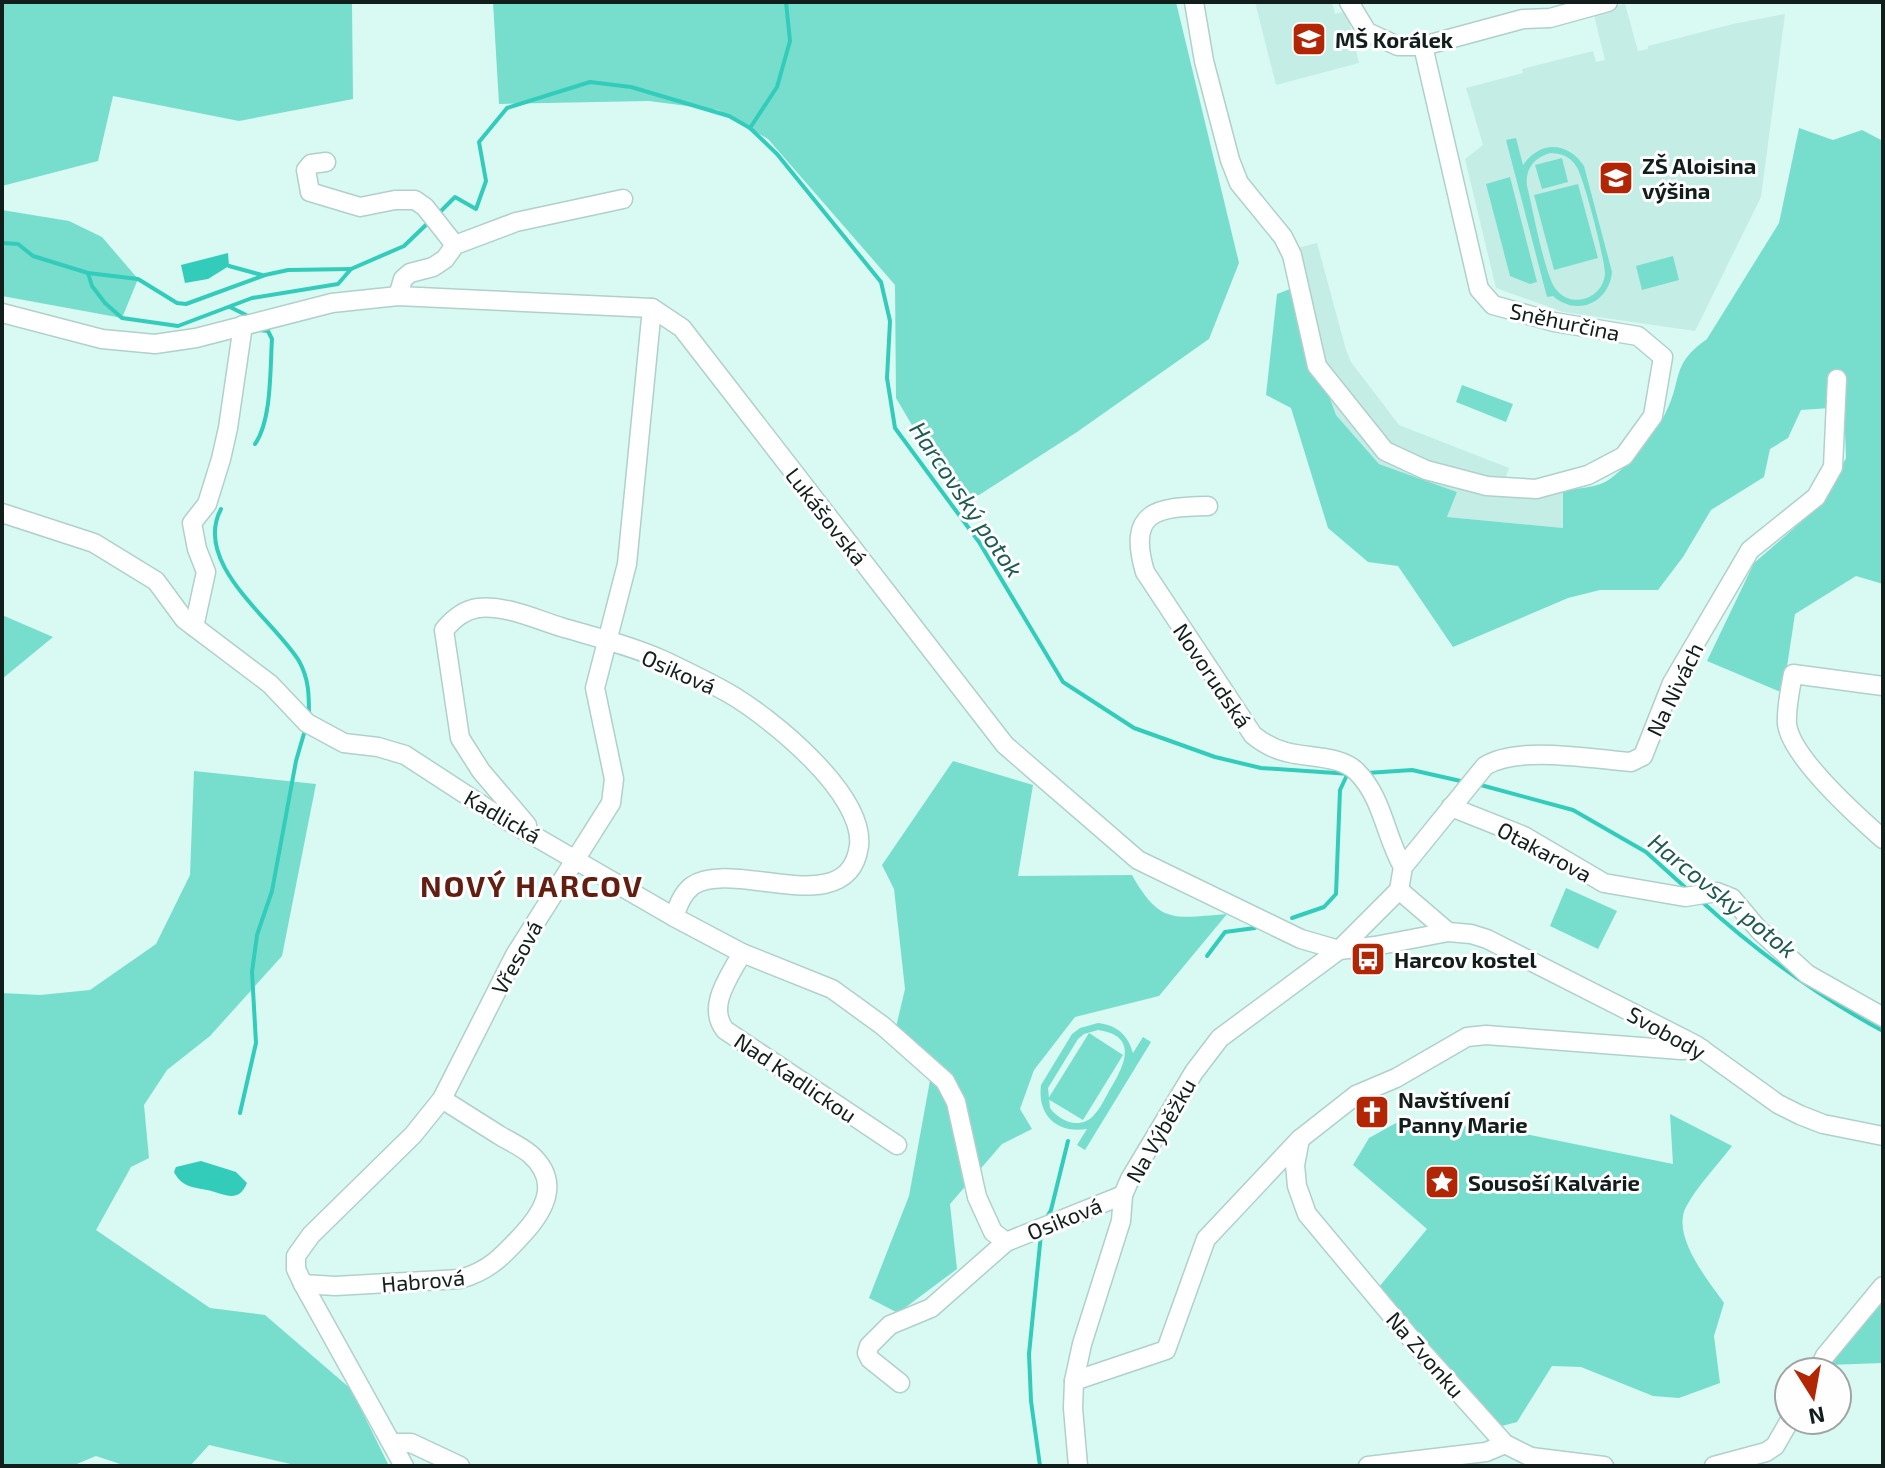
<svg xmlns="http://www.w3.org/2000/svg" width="1885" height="1468" viewBox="0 0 1885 1468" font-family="'Exo 2',sans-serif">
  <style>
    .built { fill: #c4ede6 }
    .green { fill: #77dece; fill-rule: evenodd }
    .water { fill: #33ccba }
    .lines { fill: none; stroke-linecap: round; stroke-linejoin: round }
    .stream { stroke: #33ccba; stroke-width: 4 }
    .minor-casing { stroke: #b1d0cb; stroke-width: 21 }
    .minor { stroke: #fff; stroke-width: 18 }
    .labels { text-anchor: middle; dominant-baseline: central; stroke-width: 6; stroke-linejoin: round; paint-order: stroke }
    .poi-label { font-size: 22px; font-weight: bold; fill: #121e1c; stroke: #fefefe; text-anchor: start }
    .street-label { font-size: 22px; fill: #121e1c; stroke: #fefefe }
    .water-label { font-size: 24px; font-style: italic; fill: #205b53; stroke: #fefefe }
    .district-label { font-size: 30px; font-weight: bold; letter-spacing: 2px; fill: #611e11; stroke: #fefefe }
  </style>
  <rect width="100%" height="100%" fill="#d9f9f3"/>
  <g class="built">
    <polygon points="1255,2 1332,2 1335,14 1347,11 1359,63 1276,85"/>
    <polygon points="1625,4 1638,51 1648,49 1648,46 1733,24 1785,14 1761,197 1695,331 1563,312 1496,288 1465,159 1483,145 1466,88 1523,73 1522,69 1593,51 1596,62 1605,60 1593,11"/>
    <polygon points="1317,243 1346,350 1351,362 1399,425 1509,468 1501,490 1563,491 1563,528 1447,517 1457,492 1379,464 1336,415 1290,289 1282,252"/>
  </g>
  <g class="green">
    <polygon points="2,2 352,2 353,99 239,121 113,96 98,161 2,186"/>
    <polygon points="493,2 1176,2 1239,263 1209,339 1077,432 979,495 956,500 896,398 895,285 768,139 718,110 649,101 499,104"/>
    <path d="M 1799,128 L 1833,140 L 1862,130 L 1883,141 L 1883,584 L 1856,576 L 1795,614 L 1783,693 L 1707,661 L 1754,563 L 1823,503 L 1846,458 L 1844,407 L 1801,410 L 1788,438 L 1770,449 L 1764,477 L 1711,510 L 1683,557 L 1658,590 L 1600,590 L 1568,598 L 1453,647 L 1398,566 L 1368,562 L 1328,528 L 1291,408 L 1266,395 L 1277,294 L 1290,289 L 1336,415 L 1379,464 L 1457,492 L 1447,517 L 1563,528 L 1563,491 C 1575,488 1594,488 1605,482 C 1625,471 1655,433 1666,412 C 1683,379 1670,365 1707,339 L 1779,223 Z"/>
    <path d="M 1516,138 L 1523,165 C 1540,141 1567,141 1584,166 L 1612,272 C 1609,303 1577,317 1553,296 L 1547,297 L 1506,140 ZM 1550,153 C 1560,153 1570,156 1576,166 C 1584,177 1605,260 1605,274 C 1603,299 1570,310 1555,288 C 1544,272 1533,209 1527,186 C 1525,170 1533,158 1550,153 Z"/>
    <polygon points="1562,158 1568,182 1542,189 1535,165"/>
    <polygon points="1510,177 1537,282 1530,284 1510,276 1486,184"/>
    <polygon points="1578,184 1598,258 1554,270 1534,195"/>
    <polygon points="2,210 69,221 102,237 138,279 122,318 2,296"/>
    <polygon points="1673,256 1679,280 1642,290 1636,266"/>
    <polygon points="1462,385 1513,404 1506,422 1456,402"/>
    <polygon points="2,615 53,637 2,679"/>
    <path d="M 953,761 L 1033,785 L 1018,876 L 1132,875 C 1160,925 1174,918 1227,914 L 1159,996 L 1075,1017 L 1034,1070 L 1020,1109 L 1032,1129 L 1002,1144 L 950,1204 L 957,1269 L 898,1313 L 869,1298 L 909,1196 L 933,1064 L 896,1027 L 905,989 L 894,889 L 882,865 Z"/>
    <polygon points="194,771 316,784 282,956 210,1036 167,1070 144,1105 149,1158 131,1167 96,1230 210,1308 265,1315 351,1389 389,1466 299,1466 209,1445 190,1466 126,1466 96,1456 72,1466 2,1466 2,993 40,995 90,990 156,944 190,875"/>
    <polygon points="1566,888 1617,911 1598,949 1550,926"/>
    <path d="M 1098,1023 C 1117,1025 1128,1035 1133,1053 L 1143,1037 L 1151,1042 L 1085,1150 L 1077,1145 L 1087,1129 C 1057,1134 1037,1115 1041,1085 L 1072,1034 L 1080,1028 ZM 1098,1030 C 1142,1036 1122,1070 1108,1093 C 1104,1100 1100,1109 1094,1115 C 1081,1130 1060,1122 1050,1108 L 1048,1088 L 1078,1039 L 1084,1034 Z"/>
    <polygon points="1089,1033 1123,1055 1083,1120 1048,1099"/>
    <path d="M 1670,1114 L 1732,1146 C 1717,1166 1697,1186 1686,1207 C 1671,1236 1708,1280 1724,1303 L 1714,1336 L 1720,1383 L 1679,1398 L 1653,1396 L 1581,1367 L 1552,1366 L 1517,1422 L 1498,1427 L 1379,1287 L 1427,1229 L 1353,1165 L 1369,1138 L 1405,1118 L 1520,1133 L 1673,1164 Z"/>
    <polygon points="1883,1300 1883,1363 1828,1365"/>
  </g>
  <g class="water">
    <polygon points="228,253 229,266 208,279 185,283 181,265"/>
    <path d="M 201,1161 L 236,1172 L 247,1183 C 238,1204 225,1194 207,1190 C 192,1187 182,1187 174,1172 L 176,1167 Z"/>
  </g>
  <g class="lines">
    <g class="stream">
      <polyline points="750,128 777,87 790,41 786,2"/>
      <polyline points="438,214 455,197 476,209 486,181 479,142 507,108 590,82 631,87 729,116 750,128 777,154 881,282 890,321 887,378 895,428 979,542 1063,682 1134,728 1215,757 1261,768 1350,774"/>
      <polyline points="2,243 18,244 33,256 88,273 92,286 105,303 122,318 178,326 252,298 338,284 351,269 404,246 428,223"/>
      <polyline points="229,266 262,275"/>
      <polyline points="88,273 138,279 177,303 186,304 265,275 288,270 351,269"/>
      <polyline points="230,307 248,316"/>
      <path d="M 255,444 C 272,420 270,368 272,339 L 268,331 L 259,330"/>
      <path d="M 221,509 C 192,564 273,619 299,661 C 309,679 309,695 309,715"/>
      <polyline points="1367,773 1412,770 1465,782"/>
      <polyline points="1477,784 1573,810 1646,852 1687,889"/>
      <path d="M 1700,900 C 1756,951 1816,995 1883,1031"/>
      <polyline points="1292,918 1324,907 1336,894 1340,790 1347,775"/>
      <polyline points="1207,956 1225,932 1255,928"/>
      <polyline points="240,1113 256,1043 252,972 257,935 272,891 296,761 305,730"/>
      <polyline points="1046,1219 1051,1210 1068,1141"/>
      <polyline points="1040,1466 1031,1401 1029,1354 1041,1234"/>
    </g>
    <g class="minor-casing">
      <g id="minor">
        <polyline points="1194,2 1204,61 1230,160 1239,183 1283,237 1292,255 1317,366 1385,451 1426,470 1487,486 1536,489 1588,475 1624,456 1653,416 1663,357 1638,336 1554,322 1493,305 1479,289 1423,46"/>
        <polyline points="1349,2 1367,32 1398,46 1423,46 1523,19 1550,18 1608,2"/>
        <polyline points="326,162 311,164 306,170 310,192 360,207 395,200 415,200 425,207 455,245"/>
        <polyline points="398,296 403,279 410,273 433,267 445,259 455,245 516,222 623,199"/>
        <polyline points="2,313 102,339 155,344 196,338 332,303 398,296 652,308 682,328 1005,745 1138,860 1301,939 1339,950 1375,946 1448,932 1471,934 1487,939 1696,1045 1778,1104 1800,1115 1823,1124 1883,1136"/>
        <path d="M 1208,506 C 1156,507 1127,511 1145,572 L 1253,735 C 1263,743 1273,749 1286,752 C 1307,758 1341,755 1357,772 C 1383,798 1385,836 1403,867"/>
        <polyline points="2,513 94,543 156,581 184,619 270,684 307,723 344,743 378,747 405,755 491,811 674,917 742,953 832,989 850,1002 883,1026 945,1081 956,1102 977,1197 993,1232 1006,1242"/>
        <polyline points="194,627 206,572 197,549 192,523 207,504 221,459 228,428 243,325"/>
        <path d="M 1883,686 L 1793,674 C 1790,690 1786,708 1787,724 C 1791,757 1858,817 1883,839"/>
        <polyline points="1451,807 1524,836 1604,883 1685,897 1717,892 1732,898 1759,930 1807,974 1883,1017"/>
        <path d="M 527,825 L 481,771 L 460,738 L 444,630 C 453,619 463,610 478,608 C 506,605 535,619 561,627 C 595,637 632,646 665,661 C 686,671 709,682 730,694 C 771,718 865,794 859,846 C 848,924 733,857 692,886 C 682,894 678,906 674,917"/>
        <polyline points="1399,890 1448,932"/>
        <path d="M 742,953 C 730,976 706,1006 725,1030 L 897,1145"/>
        <polyline points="1300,1139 1295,1165 1297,1186 1307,1214 1418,1347 1505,1444 1531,1457 1604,1466"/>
        <path d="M 303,1284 L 335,1286 L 460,1279 C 489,1271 503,1256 523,1234 C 545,1210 561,1181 530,1154 C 522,1147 509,1141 499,1135 C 480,1123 461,1111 442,1099"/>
        <polyline points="1817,1372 1825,1356 1883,1286"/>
        <polyline points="1074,1381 1166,1350 1206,1239 1300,1139 1356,1095 1396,1078 1467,1037 1486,1035 1681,1050 1702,1049"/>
        <polyline points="900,1383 870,1359 867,1353 869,1346 890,1325 931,1308 1006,1242 1123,1195"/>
        <polyline points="392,1443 411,1443 460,1466"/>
        <polyline points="404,1466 303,1284 296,1269 296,1256 311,1235 413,1135 442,1099 515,955 611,803 614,779 595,688 627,564 652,308"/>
        <path d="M 1078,1466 L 1073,1408 L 1074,1381 L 1082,1344 L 1121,1221 L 1123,1195 L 1130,1179 L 1194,1072 L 1220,1038 L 1339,950 L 1399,890 L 1403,867 L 1485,766 C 1518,745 1592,759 1631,762 L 1643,756 L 1672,683 L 1750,550 L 1816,497 L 1833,467 L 1837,379"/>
        <polyline points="1368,1466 1486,1452 1505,1444"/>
        <polyline points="1714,1466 1766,1452 1775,1446 1790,1420"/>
      </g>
    </g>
    <use href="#minor" class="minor"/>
  </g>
  <defs>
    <g id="school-square" transform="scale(1.8)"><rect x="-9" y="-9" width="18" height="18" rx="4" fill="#b22606" stroke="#fefefe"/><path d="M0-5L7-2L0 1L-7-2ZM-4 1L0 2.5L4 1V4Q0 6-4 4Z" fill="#fff"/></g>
    <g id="bus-square" transform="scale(1.8)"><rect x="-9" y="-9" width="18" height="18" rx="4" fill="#b22606" stroke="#fefefe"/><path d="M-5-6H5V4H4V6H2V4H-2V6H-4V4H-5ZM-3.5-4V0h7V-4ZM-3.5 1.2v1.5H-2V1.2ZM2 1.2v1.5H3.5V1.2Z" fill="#fff"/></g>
    <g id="church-square" transform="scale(1.8)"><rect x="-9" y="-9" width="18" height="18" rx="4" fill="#b22606" stroke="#fefefe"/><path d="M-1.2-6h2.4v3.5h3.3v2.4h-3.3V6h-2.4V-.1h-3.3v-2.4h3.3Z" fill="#fff"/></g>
    <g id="sight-square" transform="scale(1.8)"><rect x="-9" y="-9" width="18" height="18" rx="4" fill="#b22606" stroke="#fefefe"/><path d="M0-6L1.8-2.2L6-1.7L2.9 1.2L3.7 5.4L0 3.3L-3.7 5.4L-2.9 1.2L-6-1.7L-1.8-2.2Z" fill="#fff"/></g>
  </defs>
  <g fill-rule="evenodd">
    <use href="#school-square" x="1309" y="39"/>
    <use href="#school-square" x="1616" y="178"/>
    <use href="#bus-square" x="1368" y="959"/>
    <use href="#church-square" x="1372" y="1112"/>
    <use href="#sight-square" x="1442" y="1182"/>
  </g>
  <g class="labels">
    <g class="poi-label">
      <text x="1335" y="39">MŠ Korálek</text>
      <text x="1642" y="165">ZŠ Aloisina<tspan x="1642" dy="25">výšina</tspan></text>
      <text x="1394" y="959">Harcov kostel</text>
      <text x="1398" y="1099">Navštívení<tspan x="1398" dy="25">Panny Marie</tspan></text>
      <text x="1468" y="1182">Sousoší Kalvárie</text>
    </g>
    <g class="street-label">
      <text transform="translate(1565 321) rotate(12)">Sněhurčina</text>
      <text transform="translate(827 516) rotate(52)">Lukášovská</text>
      <text transform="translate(679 671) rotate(24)">Osiková</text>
      <text transform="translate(1213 675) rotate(56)">Novorudská</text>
      <text transform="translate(1674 689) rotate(-64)">Na Nivách</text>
      <text transform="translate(503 816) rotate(30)">Kadlická</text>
      <text transform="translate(1545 851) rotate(28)">Otakarova</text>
      <text transform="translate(516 957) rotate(-61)">Vřesová</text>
      <text transform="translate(1667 1032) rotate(29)">Svobody</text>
      <text transform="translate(796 1077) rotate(34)">Nad Kadlickou</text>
      <text transform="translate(1160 1130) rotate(-60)">Na Výběžku</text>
      <text transform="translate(1064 1218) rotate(-22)">Osiková</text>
      <text transform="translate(423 1280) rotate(-5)">Habrová</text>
      <text transform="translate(1426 1354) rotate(49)">Na Zvonku</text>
    </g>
    <g class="water-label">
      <text transform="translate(967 499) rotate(56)">Harcovský potok</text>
      <text transform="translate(1723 895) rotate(39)">Harcovský potok</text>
    </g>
    <g class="district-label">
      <text x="532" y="885">NOVÝ HARCOV</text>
    </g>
  </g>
  <rect width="1885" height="1468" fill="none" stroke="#121e1c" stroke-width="8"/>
  <g transform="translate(1813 1396) rotate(169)"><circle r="38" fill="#fefefe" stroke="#a0a4a4" stroke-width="2"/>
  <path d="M0-6L14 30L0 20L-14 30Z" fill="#b22606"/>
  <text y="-12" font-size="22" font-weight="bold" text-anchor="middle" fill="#121e1c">N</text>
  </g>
</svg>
